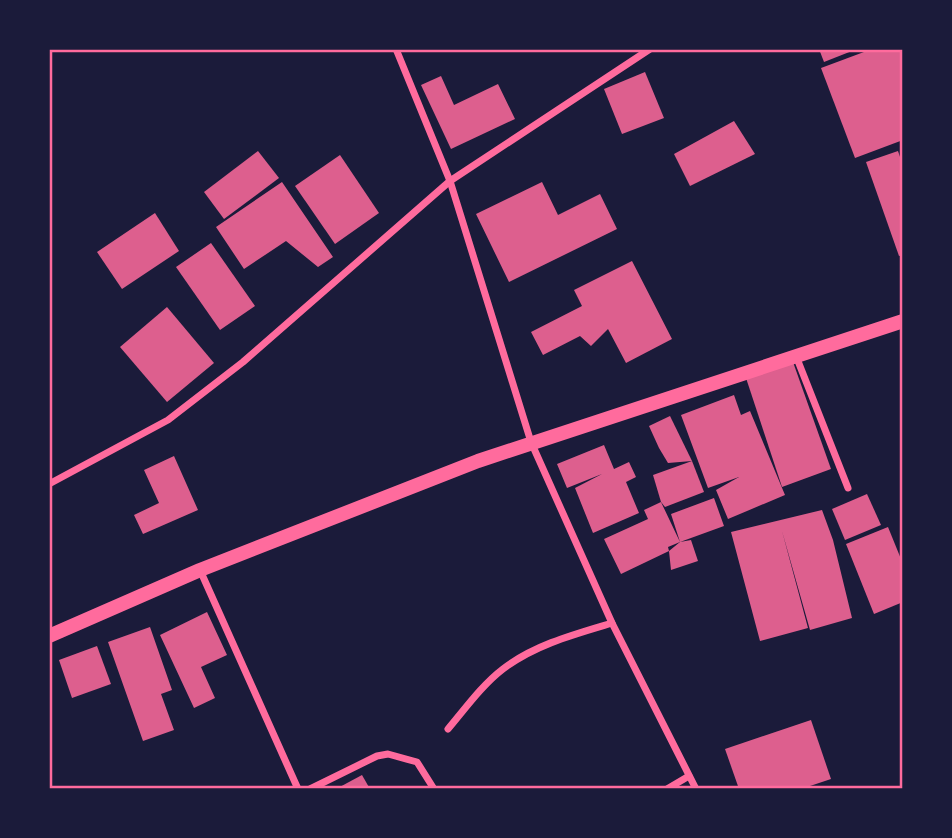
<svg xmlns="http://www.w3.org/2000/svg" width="952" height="838" viewBox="0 0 952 838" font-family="Ubuntu,sans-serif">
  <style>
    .building { fill: #dd5f8e }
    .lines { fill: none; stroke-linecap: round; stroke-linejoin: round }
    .minor { stroke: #ff6b9d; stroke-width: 7 }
    .secondary { stroke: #ff6b9d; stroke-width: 14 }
    .neatline { fill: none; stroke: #ff6b9d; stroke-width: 2.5 }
  </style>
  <rect width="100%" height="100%" fill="#1b1b3a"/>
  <g class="building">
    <polygon points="819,49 857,49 824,62"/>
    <polygon points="872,49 903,49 903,140 855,158 821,68"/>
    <polygon points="645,72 664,118 622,134 604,89"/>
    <polygon points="441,76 454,105 498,84 515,119 451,149 421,85"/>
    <polygon points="734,121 755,154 690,186 674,154"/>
    <polygon points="258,151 279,178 224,219 204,192"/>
    <polygon points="898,151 903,166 903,255 899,256 866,162"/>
    <polygon points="340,155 379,213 335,244 295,186"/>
    <polygon points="282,182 333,257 318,267 286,241 244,269 216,227"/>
    <polygon points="542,182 558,215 600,194 617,229 509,282 476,214"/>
    <polygon points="155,213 179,251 122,289 97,252"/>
    <polygon points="211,243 255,306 220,330 176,267"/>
    <polygon points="632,261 672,339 626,363 608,329 591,346 580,336 543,355 531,332 582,306 574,290"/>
    <polygon points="167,307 214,363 167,402 120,347"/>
    <polygon points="793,362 831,469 782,487 746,378"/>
    <polygon points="734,395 741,415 750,411 785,495 728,519 716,490 739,477 708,488 681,415"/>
    <polygon points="670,416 692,461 668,463 659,448 649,426"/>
    <polygon points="604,445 614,469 629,462 636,477 626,482 639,513 593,533 575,488 602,474 567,488 557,464"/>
    <polygon points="174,456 198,510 143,534 134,515 159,503 144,470"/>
    <polygon points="692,461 704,492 665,507 661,502 653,475"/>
    <polygon points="867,494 881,525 845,540 832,509"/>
    <polygon points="714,498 724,526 680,542 691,540 698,561 671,570 669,551 621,574 604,539 648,519 644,510 661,502 680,542 668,547 669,551 680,542 671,514"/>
    <polygon points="822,510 833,540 852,618 810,630 782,531 808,628 760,641 731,532"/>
    <polygon points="888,527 903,564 903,602 874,614 846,544"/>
    <polygon points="207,612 227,655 201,667 215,698 194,708 160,635"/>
    <polygon points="150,627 172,690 161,694 174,730 143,741 108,642"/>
    <polygon points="97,646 111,684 72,698 59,660"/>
    <polygon points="811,720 831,779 801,789 739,789 725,749"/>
    <polygon points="362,775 370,789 336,789"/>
  </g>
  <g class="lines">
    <g class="minor">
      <polyline points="396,49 450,181 531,442 612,623 696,789"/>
      <polyline points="796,356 848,488"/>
      <polyline points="49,484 168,420 243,362 450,181 650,49"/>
      <polyline points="200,570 298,789"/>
      <path d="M 448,729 C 465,709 482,685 503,669 C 534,645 575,634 612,623"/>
      <polyline points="310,789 377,756 388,754 417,762 434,789"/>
      <polyline points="667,789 689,776"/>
    </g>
    <polyline class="secondary" points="49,636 200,570 478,461 903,321"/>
  </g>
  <rect width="952" height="838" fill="none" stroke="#1b1b3a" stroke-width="102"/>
  <rect x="51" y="51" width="850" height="736" class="neatline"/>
</svg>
